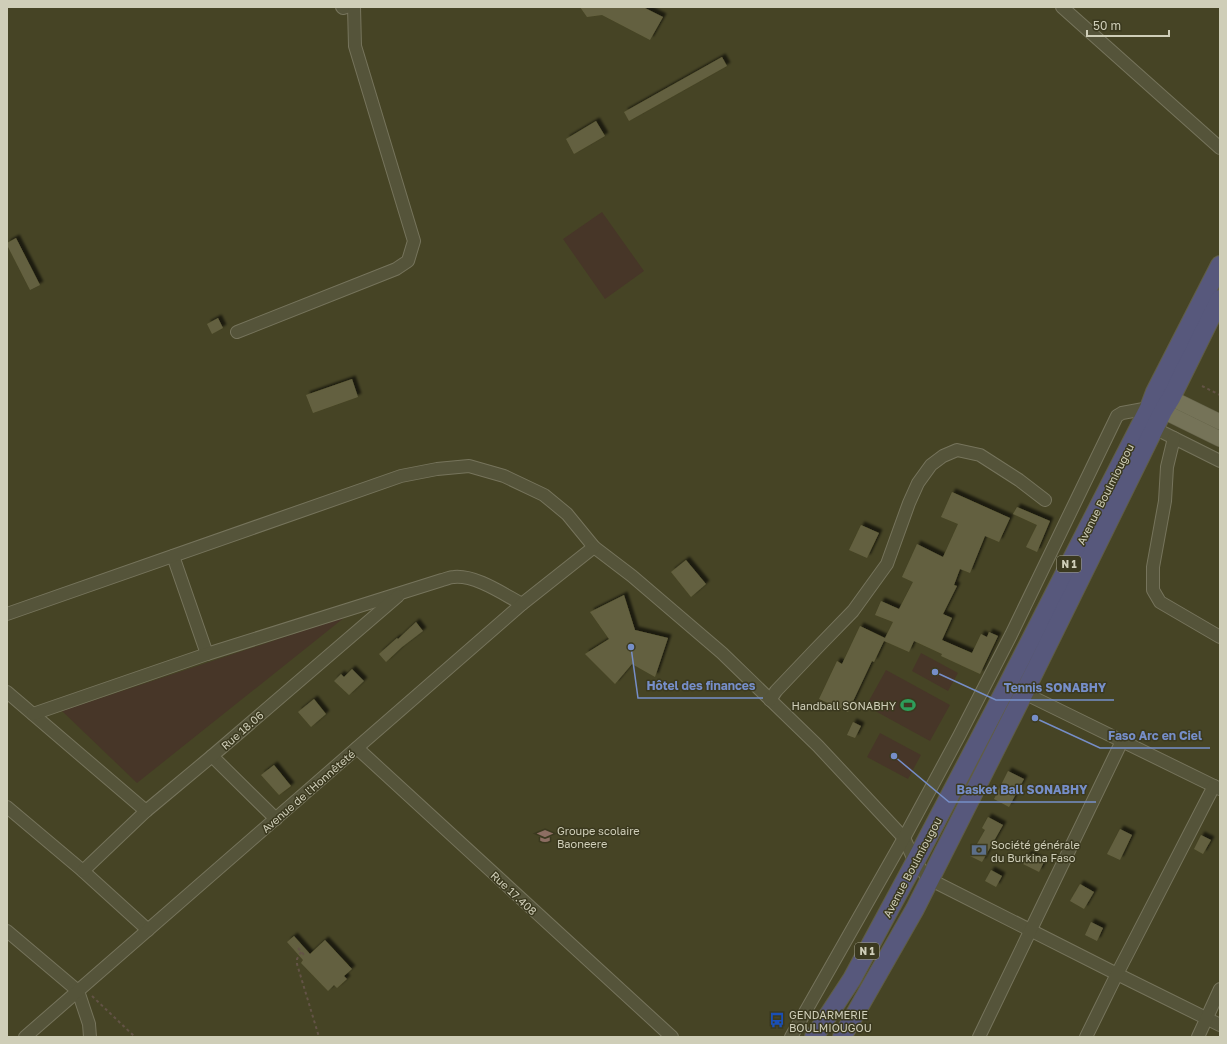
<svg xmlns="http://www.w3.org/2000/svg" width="1227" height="1044" viewBox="0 0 1227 1044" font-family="'Golos Text',sans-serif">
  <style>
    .green { fill: #473628 }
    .building { fill: #64613f; filter: url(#shadow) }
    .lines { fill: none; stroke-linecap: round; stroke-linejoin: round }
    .minor-casing { stroke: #76745c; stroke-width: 14 }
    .major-casing { stroke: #626047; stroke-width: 16 }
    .highway-casing { stroke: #605e45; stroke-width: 20 }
    .path { stroke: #635346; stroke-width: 2; stroke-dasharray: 3 3; stroke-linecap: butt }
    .minor { stroke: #55543a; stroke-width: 12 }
    .major { stroke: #757358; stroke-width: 15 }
    .highway { stroke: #57587c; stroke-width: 18 }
    .labels { text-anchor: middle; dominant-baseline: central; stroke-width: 3; stroke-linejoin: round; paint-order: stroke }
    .shield { fill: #3b391f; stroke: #a3a18a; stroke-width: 1 }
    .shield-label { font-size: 10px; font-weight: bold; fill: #cfceb8 }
    .street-label { font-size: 11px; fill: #cfceb8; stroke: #3b391f }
    .poi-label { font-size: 11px; fill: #cfceb8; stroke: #3b391f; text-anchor: start }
    .leader { fill: none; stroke: #768ec8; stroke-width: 1.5 }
    .callout-dot { fill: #768ec8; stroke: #3b391f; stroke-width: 1.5 }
    .callout-label { font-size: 12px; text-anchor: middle; font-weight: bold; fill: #768ec8; stroke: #3b391f; stroke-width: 3; stroke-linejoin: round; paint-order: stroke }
  </style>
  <defs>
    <filter id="shadow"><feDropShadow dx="3.5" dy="-3.5" stdDeviation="1" flood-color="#0009"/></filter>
  </defs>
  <rect width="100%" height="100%" fill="#464425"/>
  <g class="green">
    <polygon points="602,212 644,271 605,299 563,239"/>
    <polygon points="345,617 137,783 62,711"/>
    <polygon points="921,653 958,673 948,691 912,671"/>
    <polygon points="886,670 950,705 930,741 866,706"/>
    <polygon points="880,733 921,755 908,779 867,757"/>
  </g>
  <g class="building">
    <polygon points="580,7 643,7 663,17 650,40 602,15 587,17"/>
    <polygon points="722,57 727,66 629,121 624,112"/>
    <polygon points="596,121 605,136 574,154 566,139"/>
    <polygon points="16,238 40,285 30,290 7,245 7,243"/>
    <polygon points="218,318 223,328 212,334 207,324"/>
    <polygon points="352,379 358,397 313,413 306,395"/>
    <polygon points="952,492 1010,518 999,542 985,536 970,573 960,569 954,585 957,586 943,614 952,618 942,640 972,653 981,634 987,637 989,632 998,636 980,674 941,656 942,654 914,641 909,652 884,641 874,662 872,661 848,712 819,699 837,661 842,664 860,626 885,638 893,622 875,615 881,601 899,609 913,582 902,577 917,544 943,557 958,524 941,517"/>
    <polygon points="1017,507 1050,521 1037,552 1026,547 1037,525 1013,514"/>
    <polygon points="861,525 879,533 867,558 849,550"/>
    <polygon points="686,560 706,584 691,597 671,572"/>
    <polygon points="624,595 635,630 668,638 655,677 632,664 615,684 585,654 609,639 590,612"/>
    <polygon points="416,622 423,631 402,647 386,662 379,654 397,638 398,639"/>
    <polygon points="352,669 364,681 349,695 334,681 341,674 344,677"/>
    <polygon points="314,699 326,714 311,727 298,712"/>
    <polygon points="853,722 861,726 855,738 847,735"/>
    <polygon points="274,765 291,786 279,795 261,775"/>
    <polygon points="1008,771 1024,779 1009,807 994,799"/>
    <polygon points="988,817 1003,825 982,862 970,856 985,830 982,828"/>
    <polygon points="1120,829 1132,835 1120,860 1107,854"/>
    <polygon points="1201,835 1211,840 1203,854 1194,849"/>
    <polygon points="1028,854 1044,862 1039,872 1023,864"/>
    <polygon points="991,870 1002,876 996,887 985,881"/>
    <polygon points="1080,884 1094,892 1084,909 1070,901"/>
    <polygon points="1091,922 1103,928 1097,941 1085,935"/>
    <polygon points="294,936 310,954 325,940 352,969 344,976 347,979 337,988 334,985 328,991 301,963 303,960 287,942"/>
  </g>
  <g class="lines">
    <g class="minor-casing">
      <g id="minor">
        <polyline points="342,7 343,8 346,7"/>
        <polyline points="1062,7 1220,148"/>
        <polyline points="237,332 396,269 408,261 414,241 355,46 354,7"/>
        <polyline points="1154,428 1220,461"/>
        <polyline points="1174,438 1167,467 1165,501 1153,567 1153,590 1160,602 1220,637"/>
        <polyline points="173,556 207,654"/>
        <polyline points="7,614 401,476 437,469 469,466 504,476 544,495 567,514 594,547 632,576 722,653 818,746 904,838 915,862 929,879 1117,974 1220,1025"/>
        <polyline points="7,692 146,811"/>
        <polyline points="1024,693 1220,789"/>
        <polyline points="770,700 776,691 816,649 853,611 887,564 909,503 918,483 931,465 943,456 957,450 980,455 1019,480 1045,500"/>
        <path d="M 33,714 L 207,654 L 442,580 C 446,579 450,577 454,577 C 476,575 503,594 522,604"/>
        <polyline points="357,748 672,1037"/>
        <polyline points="212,756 276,819"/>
        <polyline points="7,807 83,871 148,930"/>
        <polyline points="83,871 146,811 212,756 398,596"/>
        <polyline points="7,931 78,991 89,1024 90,1037"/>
        <polyline points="25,1037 522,604 594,547"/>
        <polyline points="791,1037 904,838 959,736 1011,635 1117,416 1122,413 1149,408"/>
        <polyline points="979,1037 1122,741"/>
        <polyline points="1086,1037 1117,974 1214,786"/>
        <polyline points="1198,1037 1220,989"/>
      </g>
    </g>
    <g class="major-casing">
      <g id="major">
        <polyline points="1160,394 1171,398 1220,422"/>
        <polyline points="1152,408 1163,411 1220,439"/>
      </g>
    </g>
    <g class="highway-casing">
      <g id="highway">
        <polyline points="814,1037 852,979 915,862 1005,690 1149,408 1155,392 1220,265"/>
        <polyline points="842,1037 915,909 1024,693 1163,411 1171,398 1220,299"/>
      </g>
    </g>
    <g class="path">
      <polyline points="1202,386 1220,395"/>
      <polyline points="298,948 305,956"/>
      <polyline points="301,952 297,959 297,964 319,1037"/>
      <polyline points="92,996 135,1037"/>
    </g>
    <use href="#minor" class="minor"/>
    <use href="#major" class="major"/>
    <use href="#highway" class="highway"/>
  </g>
  <defs>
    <g id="stadium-bare" transform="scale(1.2)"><path d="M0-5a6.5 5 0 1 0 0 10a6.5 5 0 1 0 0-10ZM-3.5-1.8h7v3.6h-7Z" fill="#2e9e5b" stroke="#3b391f" stroke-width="2.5" paint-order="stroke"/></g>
    <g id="school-bare" transform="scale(1.2)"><path d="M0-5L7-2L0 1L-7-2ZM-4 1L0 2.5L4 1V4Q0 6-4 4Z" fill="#8d6e63" stroke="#3b391f" stroke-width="2.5" paint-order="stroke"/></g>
    <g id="bank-bare" transform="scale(1.2)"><path d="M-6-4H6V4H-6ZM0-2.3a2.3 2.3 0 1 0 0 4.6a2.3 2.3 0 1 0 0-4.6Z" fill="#5c6f8a" stroke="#3b391f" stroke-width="2.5" paint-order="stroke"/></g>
    <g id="bus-bare" transform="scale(1.2)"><path d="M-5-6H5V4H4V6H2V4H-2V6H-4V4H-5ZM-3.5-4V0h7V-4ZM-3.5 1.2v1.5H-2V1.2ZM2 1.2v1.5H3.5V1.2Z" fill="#1a4fb4" stroke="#3b391f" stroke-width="2.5" paint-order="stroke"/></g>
  </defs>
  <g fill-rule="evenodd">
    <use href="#stadium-bare" x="908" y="705"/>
    <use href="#school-bare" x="545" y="836"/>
    <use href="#bank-bare" x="979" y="850"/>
    <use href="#bus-bare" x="777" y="1020"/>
  </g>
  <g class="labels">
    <g class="shield">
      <rect x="1057" y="556" width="24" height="16" rx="3"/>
      <rect x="855" y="943" width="24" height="16" rx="3"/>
    </g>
    <g class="shield-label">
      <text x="1069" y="564">N 1</text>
      <text x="867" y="951">N 1</text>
    </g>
    <g class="street-label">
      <text transform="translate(1105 494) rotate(-63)">Avenue Boulmiougou</text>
      <text transform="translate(242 730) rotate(-41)">Rue 18.06</text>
      <text transform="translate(308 791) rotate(-41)">Avenue de l'Honnêteté</text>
      <text transform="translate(912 867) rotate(-62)">Avenue Boulmiougou</text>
      <text transform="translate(514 893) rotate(43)">Rue 17.408</text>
    </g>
    <g class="poi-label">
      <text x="896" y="705" text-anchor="end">Handball SONABHY</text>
      <text x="557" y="830">Groupe scolaire<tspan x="557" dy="13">Baoneere</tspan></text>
      <text x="991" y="844">Société générale<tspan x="991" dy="13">du Burkina Faso</tspan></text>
      <text x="789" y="1014">GENDARMERIE<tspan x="789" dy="13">BOULMIOUGOU</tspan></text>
    </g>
  </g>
  <path class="leader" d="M631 647L638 698H763M935 672L996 700H1114M1035 718L1100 748H1210M894 756L949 802H1096"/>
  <g class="callout-dot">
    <circle cx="631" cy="647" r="4"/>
    <circle cx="935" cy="672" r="4"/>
    <circle cx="1035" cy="718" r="4"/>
    <circle cx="894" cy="756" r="4"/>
  </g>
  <g class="callout-label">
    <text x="701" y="690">Hôtel des finances</text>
    <text x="1055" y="692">Tennis SONABHY</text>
    <text x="1155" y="740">Faso Arc en Ciel</text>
    <text x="1022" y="794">Basket Ball SONABHY</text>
  </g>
  <rect width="1227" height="1044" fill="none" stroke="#cfceb8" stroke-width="16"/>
  <path d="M1087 30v6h82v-6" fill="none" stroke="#cfceb8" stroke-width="2"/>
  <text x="1093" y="30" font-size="12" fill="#cfceb8" stroke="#3b391f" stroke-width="3" paint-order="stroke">50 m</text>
</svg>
